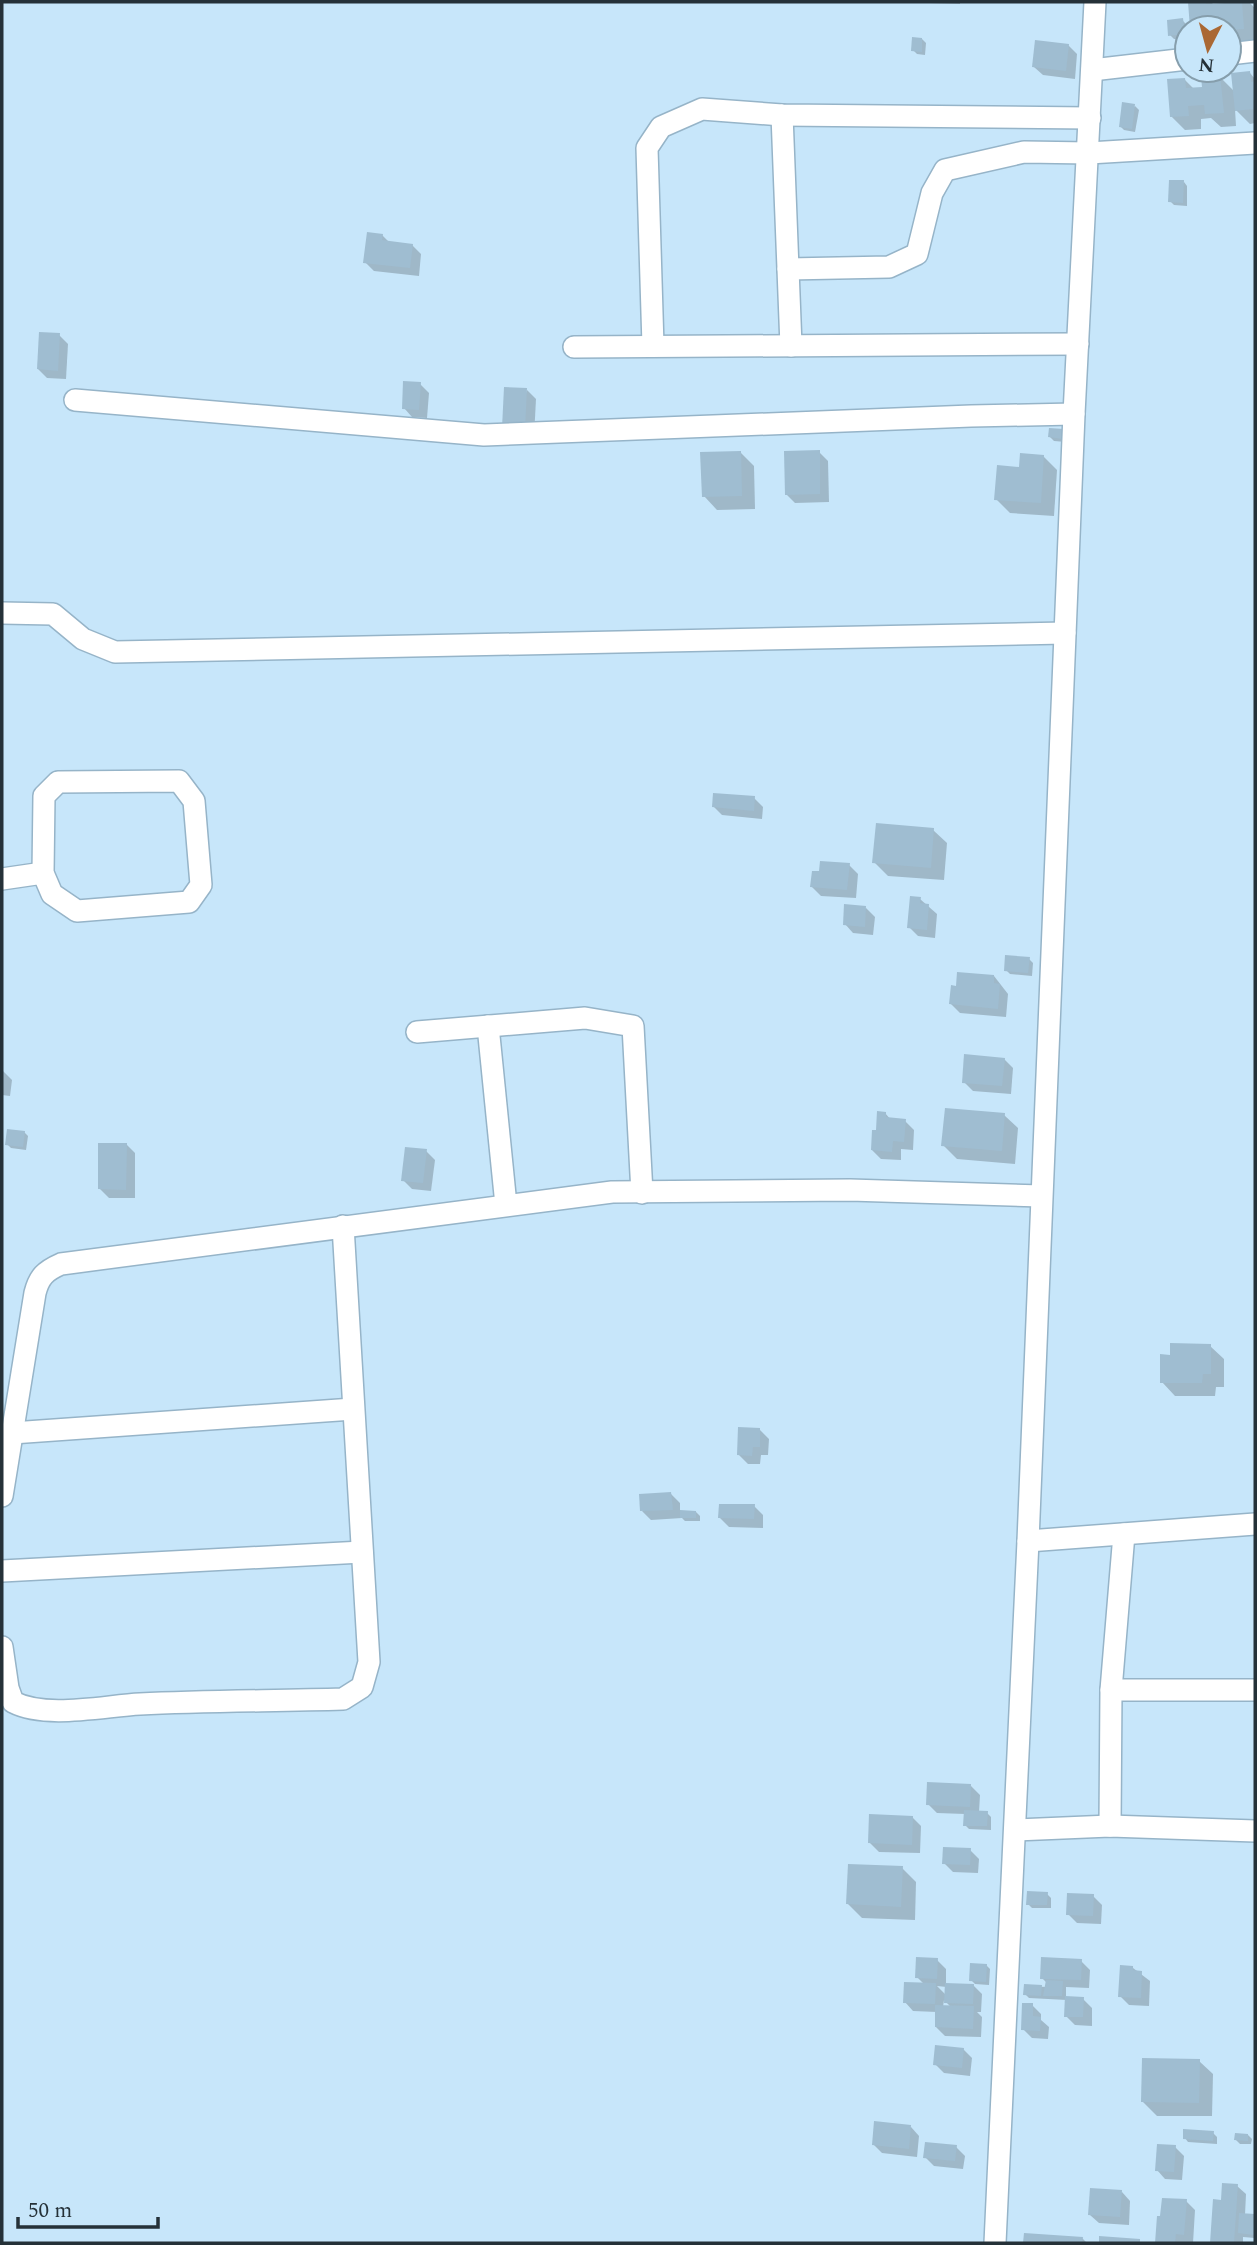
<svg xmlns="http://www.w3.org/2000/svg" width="1257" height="2245" viewBox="0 0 1257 2245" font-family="Spectral,serif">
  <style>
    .shadow { fill: #0003; fill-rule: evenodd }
    .building { fill: #9fbdd1 }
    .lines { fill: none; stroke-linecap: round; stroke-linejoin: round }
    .minor-casing { stroke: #96b4c8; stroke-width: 24 }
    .minor { stroke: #fff; stroke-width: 21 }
  </style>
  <rect width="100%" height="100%" fill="#c7e6fa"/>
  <g class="shadow">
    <polygon points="928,2 960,2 960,4 930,3"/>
    <polygon points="1189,2 1211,2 1215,6 1224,5 1224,2 1249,2 1255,8 1255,42 1241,44 1229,35 1229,28 1191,28"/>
    <polygon points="1182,20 1186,24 1187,38 1174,39 1170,35"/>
    <polygon points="922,39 926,43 925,55 917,54 913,50"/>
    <polygon points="1068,45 1077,54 1075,79 1043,75 1034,67"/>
    <polygon points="1250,73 1255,79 1255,123 1250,124 1235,109 1236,126 1221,127 1211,118 1201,119 1201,129 1185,130 1171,116 1185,80 1194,89 1204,89 1220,77 1235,92"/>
    <polygon points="1135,106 1139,110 1135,132 1124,130 1120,126"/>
    <polygon points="1184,182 1187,186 1187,206 1174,205 1170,201"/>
    <polygon points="382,235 389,242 412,245 421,254 419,276 374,271 365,262"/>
    <polygon points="59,335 68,344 66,379 47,378 38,369"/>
    <polygon points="420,384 429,393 427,418 412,417 404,408"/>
    <polygon points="527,390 536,399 534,437 513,436"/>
    <polygon points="1050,430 1066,442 1054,441 1050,437"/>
    <polygon points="740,452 754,466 755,509 717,510 704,496"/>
    <polygon points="819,452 828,461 829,502 795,503 786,494"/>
    <polygon points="1043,456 1057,470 1054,516 1010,513 996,499 1021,469"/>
    <polygon points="754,798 763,807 762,819 722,815 713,806"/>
    <polygon points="933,830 947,843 944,880 888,876 874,862"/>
    <polygon points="849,865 858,874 856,898 821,896 812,887"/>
    <polygon points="920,899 937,914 935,938 918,936 909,927"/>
    <polygon points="866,908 875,917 873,935 853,933 845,924"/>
    <polygon points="1029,959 1033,963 1032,976 1010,974 1006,970"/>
    <polygon points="994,976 1008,994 1006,1017 960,1013 951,1004 958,988"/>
    <polygon points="1004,1059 1013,1068 1011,1094 973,1091 964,1082"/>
    <polygon points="2,1070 12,1080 10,1096 2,1095"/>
    <polygon points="885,1113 891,1120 905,1121 914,1130 913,1150 901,1149 901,1160 881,1159 872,1150"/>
    <polygon points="1004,1115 1018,1128 1015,1164 957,1159 943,1145"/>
    <polygon points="24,1132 28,1136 26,1150 11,1148 7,1144"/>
    <polygon points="126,1144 135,1153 135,1198 109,1198 100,1189"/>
    <polygon points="426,1151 435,1160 431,1191 412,1189 403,1180"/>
    <polygon points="1210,1346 1224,1359 1224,1387 1216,1387 1215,1396 1175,1396 1162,1382 1171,1357"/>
    <polygon points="760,1430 769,1439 768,1455 761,1455 760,1464 748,1464 739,1455"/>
    <polygon points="671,1494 680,1503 680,1512 696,1512 700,1516 700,1521 685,1521 682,1518 651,1520 642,1511"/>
    <polygon points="754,1506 763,1515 763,1528 729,1527 720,1518"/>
    <polygon points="971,1786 980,1795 979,1812 987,1813 991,1817 991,1830 969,1829 965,1825 965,1814 937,1813 928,1804"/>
    <polygon points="912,1817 921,1826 920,1853 879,1852 870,1843"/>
    <polygon points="970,1850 979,1859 978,1873 953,1872 944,1863"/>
    <polygon points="902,1868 916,1882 915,1920 862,1918 848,1904"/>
    <polygon points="1047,1894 1051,1898 1051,1908 1032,1908 1028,1904"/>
    <polygon points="1093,1896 1102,1905 1101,1924 1077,1923 1068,1914"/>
    <path d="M 937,1960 L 946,1969 L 946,1984 L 973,1985 L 982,1994 L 981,2012 L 977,2012 L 982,2017 L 981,2037 L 945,2036 L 936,2027 L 937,2012 L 913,2011 L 905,2002 L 924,1984 L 917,1977 ZM 937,1986 L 947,1987 L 947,1996 ZM 944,2000 L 951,2007 L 943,2007 Z"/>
    <polygon points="1081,1961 1090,1970 1089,1988 1066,1987 1066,1998 1083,1999 1092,2008 1092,2026 1075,2025 1066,2016 1067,2000 1029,1998 1025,1994 1025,1986 1047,1987 1047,1983 1042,1978"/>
    <polygon points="986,1965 990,1969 989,1985 975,1984 971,1980"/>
    <polygon points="1133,1968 1150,1981 1149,2006 1129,2005 1120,1996"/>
    <polygon points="1032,2005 1041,2014 1041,2020 1049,2027 1048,2039 1032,2038 1023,2029"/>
    <polygon points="963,2049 972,2058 970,2076 944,2073 935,2064"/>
    <polygon points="1199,2061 1213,2074 1212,2116 1157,2116 1143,2102"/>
    <polygon points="911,2127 919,2136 917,2157 882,2153 873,2144"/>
    <polygon points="1213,2133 1217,2137 1217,2144 1188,2142 1185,2138"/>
    <polygon points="1248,2135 1252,2139 1251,2144 1240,2144 1236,2140"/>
    <polygon points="956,2147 965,2156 963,2169 934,2166 925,2157"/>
    <polygon points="1175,2147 1184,2156 1182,2180 1165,2179 1157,2170"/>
    <polygon points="1237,2186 1246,2194 1245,2215 1255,2217 1255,2238 1243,2237 1243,2243 1213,2243 1222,2202"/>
    <polygon points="1122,2192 1130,2201 1129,2225 1099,2223 1090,2215"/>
    <polygon points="1186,2201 1195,2210 1193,2243 1157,2243 1158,2218 1162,2218"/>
    <polygon points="1025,2234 1082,2238 1087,2243 1024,2243"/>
  </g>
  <g class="building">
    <polygon points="1188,2 1206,2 1206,4 1242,2 1244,29 1229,30 1229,28 1225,28 1224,21 1208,22 1209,28 1190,28"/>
    <polygon points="1183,18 1185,34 1168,36 1167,20"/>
    <polygon points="912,37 922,38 922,52 911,51"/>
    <polygon points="1035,40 1069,44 1066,71 1032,67"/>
    <polygon points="1250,71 1251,82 1255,81 1253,109 1235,111 1231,73"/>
    <polygon points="1220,75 1224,113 1205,114 1204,105 1188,106 1189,116 1170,117 1167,79 1185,78 1186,88 1202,87 1201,77"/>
    <polygon points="1122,102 1135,104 1132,129 1119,127"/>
    <polygon points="1169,180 1184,180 1183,203 1168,202"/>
    <polygon points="367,232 383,234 382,240 413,244 410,268 363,263"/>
    <polygon points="39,332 60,333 58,371 37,369"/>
    <polygon points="403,381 421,382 419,410 402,409"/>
    <polygon points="504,387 527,388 525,429 502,428"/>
    <polygon points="1049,428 1064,429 1063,439 1048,437"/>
    <polygon points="820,450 820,494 785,495 784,451"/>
    <polygon points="741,451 742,496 702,497 700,452"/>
    <polygon points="1020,453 1044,455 1041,503 994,500 997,465 1019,467"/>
    <polygon points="713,793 755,796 754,811 712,807"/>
    <polygon points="876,823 934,828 931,868 872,863"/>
    <polygon points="820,861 850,863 847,890 810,887 812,871 819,871"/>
    <polygon points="910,896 921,897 920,903 929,904 927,930 907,928"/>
    <polygon points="844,904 866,906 865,927 843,925"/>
    <polygon points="1005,955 1030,957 1028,973 1004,971"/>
    <polygon points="957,972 994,975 994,983 1000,984 998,1009 949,1004 951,985 956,986"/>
    <polygon points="964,1054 1005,1058 1002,1086 962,1083"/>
    <polygon points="945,1108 1005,1113 1002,1151 941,1146"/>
    <polygon points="877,1111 886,1112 886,1117 906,1119 904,1142 893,1141 892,1152 871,1150 872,1130 876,1130"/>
    <polygon points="7,1129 25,1131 23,1147 5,1145"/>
    <polygon points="98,1143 127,1143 126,1190 98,1189"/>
    <polygon points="405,1147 427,1149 423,1183 401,1181"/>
    <polygon points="1170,1343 1211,1344 1211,1374 1203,1374 1202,1383 1160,1383 1160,1354 1170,1355"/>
    <polygon points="738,1427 760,1428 760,1447 753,1447 752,1456 737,1455"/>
    <polygon points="671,1492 673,1510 640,1511 639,1494"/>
    <polygon points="719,1504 755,1504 754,1519 718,1518"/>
    <polygon points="680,1510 696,1511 696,1518 680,1518"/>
    <polygon points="927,1782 971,1784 970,1807 926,1805"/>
    <polygon points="964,1810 988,1811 987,1826 963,1826"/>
    <polygon points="869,1814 913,1816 912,1845 868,1843"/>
    <polygon points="943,1847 971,1848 970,1865 942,1864"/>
    <polygon points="848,1864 903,1866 901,1907 846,1904"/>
    <polygon points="1027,1891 1048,1892 1047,1905 1026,1905"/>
    <polygon points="1067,1893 1094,1894 1093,1916 1066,1915"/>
    <polygon points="916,1957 938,1958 937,1979 915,1978"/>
    <polygon points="1041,1957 1082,1959 1081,1980 1040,1979"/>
    <polygon points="970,1963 987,1964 986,1982 969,1981"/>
    <polygon points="1120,1965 1133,1966 1133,1970 1142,1971 1141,1998 1118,1997"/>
    <polygon points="1046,1980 1063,1981 1062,1996 1043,1996"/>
    <polygon points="904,1982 936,1983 935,2004 903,2003"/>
    <polygon points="945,1983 974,1984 973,2004 944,2003"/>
    <polygon points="1024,1984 1042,1985 1041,1996 1023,1995"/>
    <polygon points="1065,1996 1084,1997 1083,2017 1064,2017"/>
    <polygon points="1022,2003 1033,2003 1033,2016 1041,2017 1040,2031 1021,2030"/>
    <polygon points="935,2005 974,2006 973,2029 935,2027"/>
    <polygon points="935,2045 964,2048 962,2068 933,2065"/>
    <polygon points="1142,2058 1200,2059 1199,2103 1141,2102"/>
    <polygon points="874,2121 911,2125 909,2149 872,2145"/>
    <polygon points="1183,2129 1214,2131 1213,2141 1183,2139"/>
    <polygon points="1235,2133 1248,2134 1248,2141 1234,2140"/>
    <polygon points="925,2142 957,2145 955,2161 923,2158"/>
    <polygon points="1157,2144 1176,2145 1174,2172 1155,2171"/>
    <polygon points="1222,2183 1238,2184 1234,2243 1210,2243 1213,2199 1221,2200"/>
    <polygon points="1090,2188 1122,2190 1120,2217 1088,2215"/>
    <polygon points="1162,2198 1187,2199 1184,2235 1176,2234 1175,2243 1155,2243 1157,2216 1160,2216"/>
    <polygon points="1239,2213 1255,2214 1254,2235 1238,2233"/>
    <polygon points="1024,2233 1083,2237 1082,2243 1023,2243"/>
    <polygon points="1099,2236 1140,2239 1140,2243 1099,2243"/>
  </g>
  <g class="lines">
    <g class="minor-casing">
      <g id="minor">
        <polyline points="1229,54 1255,51"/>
        <polyline points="1092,70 1187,59"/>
        <polyline points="782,115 791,346"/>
        <polyline points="788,269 889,267 917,254 932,193 945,170 1024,152 1089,153 1255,143"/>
        <polyline points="653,346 647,148 661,127 702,109 782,115 1090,118"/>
        <polyline points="574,347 1078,344"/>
        <polyline points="75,400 484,435 971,416 1074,414"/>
        <polyline points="2,613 53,614 83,639 115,652 1065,633"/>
        <polygon points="179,781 194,801 201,885 189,902 77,911 52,894 43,873 44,796 58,782"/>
        <polyline points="2,879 43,873"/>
        <polyline points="488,1026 506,1205"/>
        <polyline points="417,1032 585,1018 633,1026 642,1193"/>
        <polyline points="12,1433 353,1409"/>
        <path d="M 2,1496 L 35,1293 C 39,1277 45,1271 61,1264 L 612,1192 L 850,1190 L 1041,1196"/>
        <polyline points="1028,1541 1255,1524"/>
        <polyline points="2,1571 362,1552"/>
        <path d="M 2,1647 L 8,1688 L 13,1702 C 46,1719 103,1706 140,1704 C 207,1701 275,1701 343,1699 L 362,1687 L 369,1662 L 343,1226"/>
        <polyline points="1111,1690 1255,1690"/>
        <polyline points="1110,1826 1111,1690 1124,1534"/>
        <polyline points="1015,1830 1110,1826 1255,1831"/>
        <polyline points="995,2243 1028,1541 1074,414 1095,2"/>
      </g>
    </g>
    <use href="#minor" class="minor"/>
  </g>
  <rect width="1257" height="2245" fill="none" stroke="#253138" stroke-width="7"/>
  <g transform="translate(1208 49) rotate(186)"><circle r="33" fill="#c7e6fa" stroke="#869eac" stroke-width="2"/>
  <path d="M0-5L12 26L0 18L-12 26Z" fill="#aa6834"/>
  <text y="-10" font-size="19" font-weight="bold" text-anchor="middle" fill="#253138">N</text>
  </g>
  <path d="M18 2217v10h140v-10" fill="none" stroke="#253138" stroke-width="3.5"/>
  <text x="28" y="2217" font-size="21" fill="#253138" stroke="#c7e6fa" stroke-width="5" paint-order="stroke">50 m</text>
</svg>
